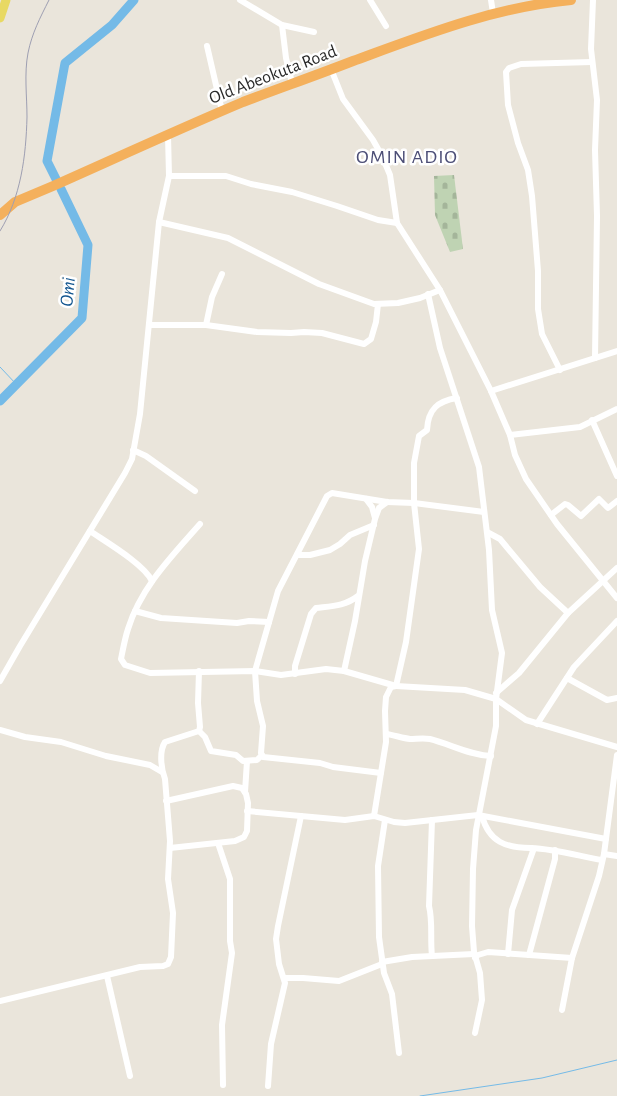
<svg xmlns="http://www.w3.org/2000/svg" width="617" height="1096" viewBox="0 0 617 1096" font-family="'Alegreya Sans',sans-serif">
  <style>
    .cemetery { fill: url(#cemetery-stones) }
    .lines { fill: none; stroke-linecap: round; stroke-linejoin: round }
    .stream { stroke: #74bae7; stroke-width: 1 }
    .river { stroke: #74bae7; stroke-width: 9 }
    .minor { stroke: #fff; stroke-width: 6 }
    .major { stroke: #e8d963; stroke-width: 9 }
    .highway { stroke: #f4b05c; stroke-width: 10 }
    .rail { stroke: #9e9fb2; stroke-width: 1 }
    .labels { text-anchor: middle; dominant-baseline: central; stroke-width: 5; stroke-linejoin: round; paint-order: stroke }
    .street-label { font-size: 18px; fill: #292929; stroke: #fff }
    .water-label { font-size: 19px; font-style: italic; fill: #155790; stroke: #fff }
    .quarter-label { font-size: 20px; letter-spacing: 1px; fill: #4c4e76; stroke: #fff }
  </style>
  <defs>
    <pattern id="cemetery-stones" width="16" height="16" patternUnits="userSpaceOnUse" patternTransform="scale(1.25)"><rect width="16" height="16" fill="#bfd3b3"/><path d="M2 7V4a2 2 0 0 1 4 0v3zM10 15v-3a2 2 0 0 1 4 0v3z" fill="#a4b59a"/></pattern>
  </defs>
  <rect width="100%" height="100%" fill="#eae5db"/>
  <polygon class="cemetery" points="454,175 463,249 450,252 435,215 434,176"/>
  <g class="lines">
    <g class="stream">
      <polyline points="0,367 17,385"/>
      <polyline points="420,1096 542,1078 617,1060"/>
    </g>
    <g class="river">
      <polyline points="56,179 47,161 65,63 112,25 134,0"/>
      <polyline points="0,401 82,318 88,245 61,189"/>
    </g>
    <g class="minor">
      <polyline points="240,0 282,25 314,32"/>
      <polyline points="370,0 386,26"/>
      <polyline points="491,0 493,13"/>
      <polyline points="593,0 591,49 597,100 595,150 597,216 595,358"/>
      <polyline points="282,25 286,58 292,83"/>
      <polyline points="207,46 222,111"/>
      <polyline points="331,69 343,99 373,140 382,156 390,175 397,223 440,290 491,391 510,435 515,455 526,479 557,524 617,598"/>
      <polyline points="169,176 226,176 251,184 292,192 337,206 378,220 397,223"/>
      <polyline points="159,222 228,238 319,284 374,304 398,303 420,298 440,290"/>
      <polyline points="428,294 440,348 479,467 489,550 492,610 502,653 496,699 496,726 476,830 473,869 472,926 474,952 480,973 482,1000 475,1033"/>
      <polyline points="149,325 206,325 257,332 291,333 304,332 322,333 364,344 371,339 376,322 378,304"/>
      <polyline points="206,325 212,297 222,274"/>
      <polyline points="560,370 542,334 538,309 538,271 532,196 528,170 518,143 508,105 506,72 509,68 521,64 592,62"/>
      <polyline points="491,391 617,351"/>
      <polyline points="592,420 617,476"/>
      <polyline points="510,435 580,427 617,409"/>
      <polyline points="133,450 146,456 195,491"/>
      <polyline points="366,499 372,507 375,518"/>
      <polyline points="551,515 565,504 568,505 581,516 599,499 608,508 617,501"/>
      <path d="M 200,524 C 172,556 141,587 128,629 C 125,638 123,649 121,659 L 125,665 L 150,673 L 255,671 L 281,675 L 326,669 L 344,671 L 396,686 L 465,690 L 496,699 L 526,720 L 617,747"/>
      <path d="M 90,531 C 106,542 144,564 152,581"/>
      <polyline points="487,532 500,539 540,587 568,613"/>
      <polyline points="297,555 310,555 330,550 340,544 350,535 374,525"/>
      <polyline points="135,611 161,618 237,623 249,621 269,622"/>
      <polyline points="344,671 355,621 365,561 375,519 379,508 387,502"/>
      <path d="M 295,674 L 295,666 L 311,614 L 316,608 C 332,606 345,606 358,596"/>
      <polyline points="567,678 607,700 617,698"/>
      <polyline points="0,681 20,646 125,473 132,459 140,414 159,222 169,176 168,135"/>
      <polyline points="496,693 519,673 568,613 617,568"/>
      <polyline points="537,724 574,667 617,621"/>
      <polyline points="0,730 25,737 61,742 106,756 150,765 162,772"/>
      <polyline points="199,731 205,737 211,751 236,755 243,761 257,760 262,755"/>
      <path d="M 386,734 C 394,735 402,738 410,739 C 416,739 423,738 430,739 C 450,744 469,755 491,756"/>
      <polyline points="381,773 333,767 320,763 263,757 261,753 263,726 257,701 255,671 278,591 327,496 332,493 387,502 414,503 484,512"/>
      <polyline points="245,792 247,761"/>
      <polyline points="166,801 233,786 242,788 246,794 248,803 247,831 244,837 235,841 170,848"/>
      <polyline points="247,811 345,820 374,816 394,822 405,823 478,815 606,839"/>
      <path d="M 374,816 L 386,742 L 385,711 L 386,697 L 391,687 L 396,686 L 406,642 L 419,549 L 414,503 L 414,463 L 419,436 L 427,430 C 428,409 438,401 457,398"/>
      <path d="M 482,816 C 489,842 506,848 531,848 L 533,851 L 512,910 L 508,954"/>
      <polyline points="385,820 378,866 379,937 384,973 392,994 399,1053"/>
      <polyline points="218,843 230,879 230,941 232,953 222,1025 223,1085"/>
      <path d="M 531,848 C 555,849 579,856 602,860"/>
      <polyline points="604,854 617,856"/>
      <polyline points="529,955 555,859 555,850"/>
      <path d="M 432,956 C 430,939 433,922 429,906 L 432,820"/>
      <polyline points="475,958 478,955 488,952 572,958"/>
      <polyline points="382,962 412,957 474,954"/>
      <polyline points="107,976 130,1076"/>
      <polyline points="284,978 303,978 339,981 382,964"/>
      <path d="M 0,1001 L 140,967 L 163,966 L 168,964 L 171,957 L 173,913 L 168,879 L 170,841 L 165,779 C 161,769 159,751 165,742 L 199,731 L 200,727 L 198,703 L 199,671"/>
      <polyline points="562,1010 572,958 599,876 604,854 617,755"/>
      <polyline points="268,1086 271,1044 285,983 279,964 276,939 278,926 301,816"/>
    </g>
    <polyline class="major" points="0,18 6,0"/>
    <path class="highway" d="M 0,215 L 15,202 L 53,186 C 116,158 179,129 243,102 C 280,88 317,75 353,61 C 424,35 495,7 571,0"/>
    <path class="rail" d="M 0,231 C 21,197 26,156 27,117 C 27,96 24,74 28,53 C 32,33 40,18 49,0"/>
  </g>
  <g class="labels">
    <g class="street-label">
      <text transform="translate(273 75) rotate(-21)">Old Abeokuta Road</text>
    </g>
    <g class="water-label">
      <text transform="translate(68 292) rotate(-85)">Omi</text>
    </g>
    <g class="quarter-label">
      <text x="407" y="157">OMIN ADIO</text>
    </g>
  </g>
</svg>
